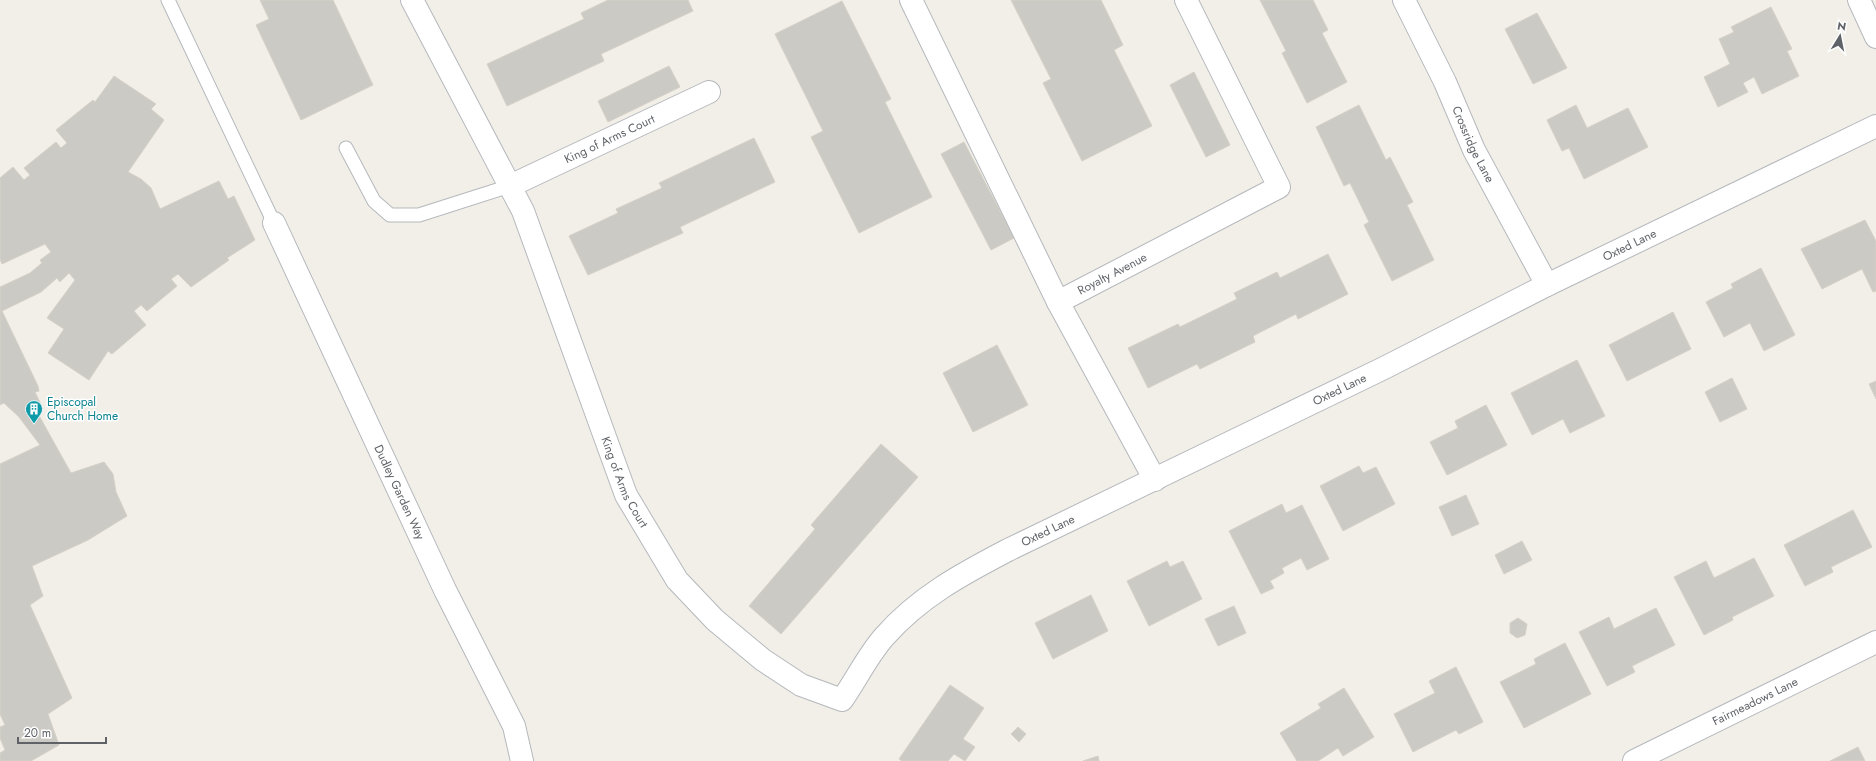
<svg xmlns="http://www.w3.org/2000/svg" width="1876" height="761" viewBox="0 0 1876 761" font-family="Jost,sans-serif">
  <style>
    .building { fill: #cccac5; stroke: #d6d1c6 }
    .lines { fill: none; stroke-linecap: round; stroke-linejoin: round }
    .lane-casing { stroke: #b5b8bc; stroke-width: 15 }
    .street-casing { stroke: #b5b8bc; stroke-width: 24 }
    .lane { stroke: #fff; stroke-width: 13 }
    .street { stroke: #fff; stroke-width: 22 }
    .labels { text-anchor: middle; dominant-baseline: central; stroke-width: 3; stroke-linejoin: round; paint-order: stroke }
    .street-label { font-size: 12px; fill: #5f6368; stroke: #fff }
    .culture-label { font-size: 12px; fill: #0d838f; stroke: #fff; text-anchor: start }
  </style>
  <rect width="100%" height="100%" fill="#f1efe8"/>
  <g class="building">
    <polygon points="260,0 333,0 373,85 301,120 256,25 269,19"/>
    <polygon points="608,0 688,0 693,11 601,54 604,61 507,106 487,64 584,19 581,13"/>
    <polygon points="1011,0 1101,0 1123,45 1114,50 1152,126 1082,161 1043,83 1051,79"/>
    <polygon points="1260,0 1313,0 1328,30 1322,33 1347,82 1307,103 1282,53 1286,51"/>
    <polygon points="842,1 891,99 885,102 932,197 859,233 811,137 823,131 775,34"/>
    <polygon points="1771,7 1792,49 1787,51 1799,76 1762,94 1754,77 1743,83 1748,92 1718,107 1704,77 1730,64 1719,39 1734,32 1731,27"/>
    <polygon points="1537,13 1567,68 1533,84 1505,29"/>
    <polygon points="669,66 680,87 608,122 598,101"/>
    <polygon points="1194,72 1230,145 1206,157 1170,85"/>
    <polygon points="114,76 156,104 151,109 164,120 128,172 141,179 151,188 160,209 219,181 228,199 234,196 255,240 227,258 229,260 191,287 178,274 171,279 177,286 147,311 141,305 134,311 146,325 112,354 108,351 89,380 48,353 64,329 47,318 75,280 69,273 60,282 57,278 41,292 2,311 38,386 39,391 35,392 43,409 37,412 71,473 104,462 113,474 116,492 127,516 88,540 32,566 43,596 30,605 72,698 48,714 59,745 31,761 0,761 0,753 5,750 0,738 0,727 5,725 0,714 0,464 40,445 19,417 4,403 0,405 0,287 30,273 42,263 40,260 51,252 45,244 2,264 0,259 0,178 13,167 24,180 30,175 24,168 56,142 61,148 67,143 56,130 93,100 95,102"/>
    <polygon points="1359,105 1386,160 1390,157 1413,202 1407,205 1434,260 1392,281 1364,225 1369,222 1350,183 1344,186 1316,127"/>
    <polygon points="1576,105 1587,128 1628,108 1648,147 1584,179 1569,148 1562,151 1547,120"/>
    <polygon points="754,138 775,182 680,227 683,233 588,275 569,236 618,213 616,209 662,188 659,183"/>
    <polygon points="964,142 1014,238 991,250 941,154"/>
    <polygon points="1865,220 1876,241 1876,291 1873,292 1862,269 1822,289 1801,249"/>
    <polygon points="1328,254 1348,294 1298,319 1296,314 1253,336 1255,342 1200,369 1197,364 1148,388 1128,348 1178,324 1180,327 1237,299 1234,293 1277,272 1280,278"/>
    <polygon points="1761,268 1795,335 1764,351 1750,323 1724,337 1706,302 1733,288 1731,284"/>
    <polygon points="1673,312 1691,349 1627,381 1609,345"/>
    <polygon points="997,345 1028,405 973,432 943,373"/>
    <polygon points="1577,360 1605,416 1570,433 1563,419 1532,435 1511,393"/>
    <polygon points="1732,378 1747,409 1720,422 1705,392"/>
    <polygon points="1876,381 1876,399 1869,384"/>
    <polygon points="1486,405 1507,445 1447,475 1430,442 1458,428 1455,421"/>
    <polygon points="881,444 918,477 781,634 749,606 815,529 811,525"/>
    <polygon points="1359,466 1363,473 1376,467 1395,504 1343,531 1320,486"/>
    <polygon points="1466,495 1479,524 1452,536 1439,507"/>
    <polygon points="1282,504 1286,513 1302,505 1329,559 1307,570 1301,558 1282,568 1284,573 1270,581 1274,588 1261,594 1229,531"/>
    <polygon points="1853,510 1872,547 1831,567 1833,572 1805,586 1784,545"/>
    <polygon points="1522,541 1532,560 1504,574 1495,555"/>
    <polygon points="1754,558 1774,596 1732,617 1733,620 1704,635 1674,577 1706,561 1714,578"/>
    <polygon points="1167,561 1170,567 1183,561 1202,599 1149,626 1127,581"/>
    <polygon points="1091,595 1108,631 1053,659 1035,623"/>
    <polygon points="1234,606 1246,633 1218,646 1205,619"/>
    <polygon points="1656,608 1675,645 1632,666 1635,672 1607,686 1579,632 1609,617 1614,629"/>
    <polygon points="1518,618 1527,624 1525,635 1517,638 1510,633 1510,623"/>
    <polygon points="1565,643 1591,694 1524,728 1500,682 1536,664 1534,659"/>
    <polygon points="1456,667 1483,722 1459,734 1456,730 1413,752 1394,714 1435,693 1429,681"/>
    <polygon points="950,685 984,708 963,739 975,747 965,761 954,754 948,761 902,761 899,759"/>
    <polygon points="1344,688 1374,737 1343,756 1338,748 1318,761 1297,761 1280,733 1321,708 1318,704"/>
    <polygon points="1018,727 1026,734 1019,742 1011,734"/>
    <polygon points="1858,747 1865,761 1830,761"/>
    <polygon points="1098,756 1099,761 1083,761"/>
  </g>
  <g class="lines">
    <g class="lane-casing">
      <g id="lane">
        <polyline points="168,0 274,223"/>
        <polyline points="346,148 374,201 390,215 419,215 510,186"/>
      </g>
    </g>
    <g class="street-casing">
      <g id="street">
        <path id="s1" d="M 412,0 L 523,211 L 626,495 L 677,580 L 715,620 L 763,660 L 801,685 L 842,700 C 856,680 868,655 884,637 C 919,597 962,574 1008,550 L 1384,368 L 1547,285 L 1876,126"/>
        <path id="s2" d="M 911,0 L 1058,302 L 1279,187 L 1186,0"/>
        <path id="s3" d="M 1404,0 L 1445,82 L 1474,150 L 1547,285"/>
        <polyline points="1859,0 1876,37"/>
        <path id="s4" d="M 510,186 L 709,92"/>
        <path id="s5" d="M 274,223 L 445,590 L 514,726 L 522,761"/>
        <polyline points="1058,302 1155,480"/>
        <path id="s6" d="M 1634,761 L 1876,642"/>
      </g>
    </g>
    <use href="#lane" class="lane"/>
    <use href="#street" class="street"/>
  </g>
  <defs>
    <g id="building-pin" transform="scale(0.9)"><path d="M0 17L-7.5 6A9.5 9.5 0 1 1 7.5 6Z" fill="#0f9aa8" stroke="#fff"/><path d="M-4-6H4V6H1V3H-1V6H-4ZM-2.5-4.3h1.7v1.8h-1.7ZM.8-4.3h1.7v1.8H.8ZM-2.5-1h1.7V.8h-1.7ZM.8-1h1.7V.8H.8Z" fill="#fff"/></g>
  </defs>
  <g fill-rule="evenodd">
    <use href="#building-pin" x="34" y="409"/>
  </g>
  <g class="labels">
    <g class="street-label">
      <text stroke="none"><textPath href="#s4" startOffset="110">King of Arms Court</textPath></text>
      <text stroke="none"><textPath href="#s3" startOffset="160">Crossridge Lane</textPath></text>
      <text stroke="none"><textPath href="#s1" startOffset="1767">Oxted Lane</textPath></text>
      <text stroke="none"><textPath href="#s2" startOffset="397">Royalty Avenue</textPath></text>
      <text stroke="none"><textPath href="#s1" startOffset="1443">Oxted Lane</textPath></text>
      <text stroke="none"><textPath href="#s1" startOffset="528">King of Arms Court</textPath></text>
      <text stroke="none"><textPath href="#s5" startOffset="297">Dudley Garden Way</textPath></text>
      <text stroke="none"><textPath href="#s1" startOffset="1119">Oxted Lane</textPath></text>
      <text stroke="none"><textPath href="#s6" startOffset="135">Fairmeadows Lane</textPath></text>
    </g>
    <g class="culture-label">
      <text x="47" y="402">Episcopal<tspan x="47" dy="14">Church Home</tspan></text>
    </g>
  </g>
  <g transform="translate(1840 36) rotate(10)" stroke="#ffffff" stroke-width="3" paint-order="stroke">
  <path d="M0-3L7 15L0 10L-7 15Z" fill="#5f6368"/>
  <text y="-6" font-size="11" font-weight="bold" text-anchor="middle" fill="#5f6368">N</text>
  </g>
  <path d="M18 737v6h88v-6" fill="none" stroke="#5f6368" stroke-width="2"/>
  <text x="24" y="737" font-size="12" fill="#5f6368" stroke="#ffffff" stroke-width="3" paint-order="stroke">20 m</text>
</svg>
